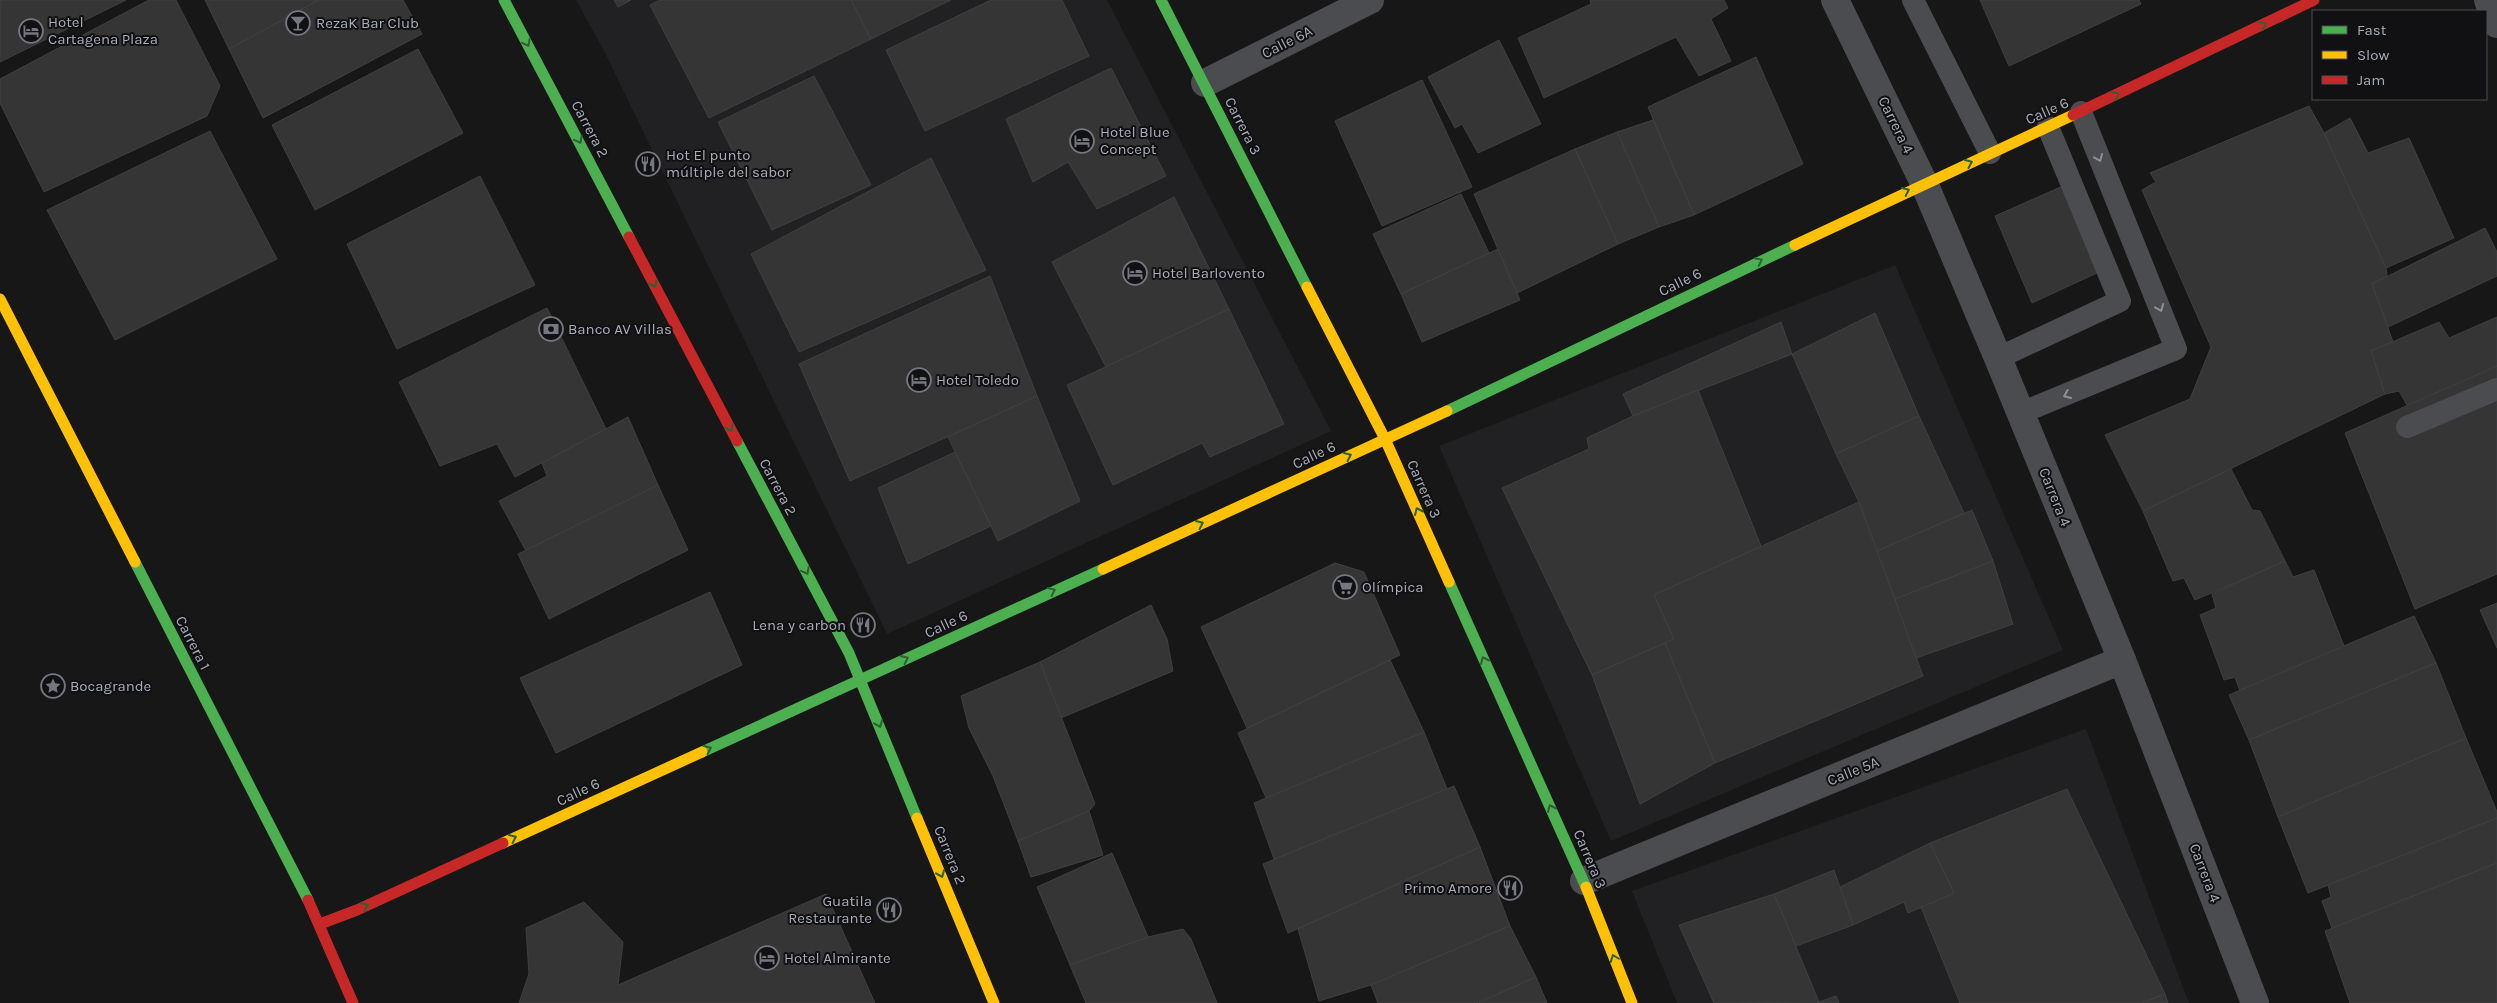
<svg xmlns="http://www.w3.org/2000/svg" width="2497" height="1003" viewBox="0 0 2497 1003" font-family="Karla,sans-serif">
  <style>
    .built { fill: #212123 }
    .building { fill: #353536; stroke: #3f4043 }
    .lines { fill: none; stroke-linecap: round; stroke-linejoin: round }
    .lane { stroke: #4b4c50; stroke-width: 22 }
    .street { stroke: #4b4c50; stroke-width: 28 }
    .fast { stroke: #4caf50; stroke-width: 11 }
    .slow { stroke: #ffc107; stroke-width: 11 }
    .jam { stroke: #c62828; stroke-width: 11 }
    .oneway { stroke: #2e6032 }
    .oneway2 { stroke: #8c9099 }
    .labels { text-anchor: middle; dominant-baseline: central; stroke-width: 4; stroke-linejoin: round; paint-order: stroke }
    .poi-label { font-size: 15px; fill: #a8adb8; stroke: #111113; text-anchor: start }
    .street-label { font-size: 15px; fill: #a8adb8; stroke: #111113 }
  </style>
  <rect width="100%" height="100%" fill="#171717"/>
  <g class="built">
    <polygon points="576,0 1107,0 1331,431 887,634 604,51"/>
    <polygon points="1895,265 2063,650 1611,841 1439,446"/>
    <polygon points="2086,729 2189,1003 1677,1003 1632,891"/>
  </g>
  <g class="building">
    <polygon points="0,0 126,0 0,62"/>
    <polygon points="149,0 176,0 220,86 207,116 44,192 0,103 0,79"/>
    <polygon points="205,0 319,0 229,49"/>
    <polygon points="319,0 403,0 422,34 263,118 229,49"/>
    <polygon points="614,0 631,0 618,7"/>
    <polygon points="660,0 852,0 871,39 709,118 650,5"/>
    <polygon points="851,0 951,0 871,39"/>
    <polygon points="991,0 1062,0 1089,56 925,131 886,50"/>
    <polygon points="1590,0 1724,0 1728,8 1711,19 1731,61 1699,76 1676,37 1544,98 1518,38 1591,4"/>
    <polygon points="1980,0 2139,0 2141,4 2009,66"/>
    <polygon points="1499,40 1541,124 1478,153 1462,124 1455,128 1428,77"/>
    <polygon points="418,49 463,133 315,210 272,125"/>
    <polygon points="1756,57 1803,164 1694,215 1648,107"/>
    <polygon points="1111,68 1166,176 1097,209 1068,162 1033,182 1006,119"/>
    <polygon points="814,76 871,185 772,230 718,122"/>
    <polygon points="1422,80 1472,187 1382,226 1335,121"/>
    <polygon points="2309,106 2324,133 2386,268 2387,276 2372,284 2393,342 2371,351 2385,394 2143,511 2105,435 2190,399 2211,347 2142,190 2156,182 2150,173"/>
    <polygon points="2350,118 2368,153 2409,138 2454,238 2386,268 2324,133"/>
    <polygon points="1653,120 1694,215 1659,227 1617,132"/>
    <polygon points="210,131 277,259 115,340 47,210"/>
    <polygon points="1617,132 1659,227 1618,244 1575,149"/>
    <polygon points="1575,149 1618,244 1517,293 1474,194"/>
    <polygon points="931,158 986,270 799,352 751,254"/>
    <polygon points="480,176 535,285 397,349 347,244"/>
    <polygon points="2063,186 2099,272 2032,303 1995,216"/>
    <polygon points="1461,194 1489,253 1401,294 1373,234"/>
    <polygon points="1174,197 1229,309 1106,367 1052,262"/>
    <polygon points="2485,228 2497,252 2497,276 2388,327 2372,284"/>
    <polygon points="1498,249 1520,300 1422,342 1401,294"/>
    <polygon points="990,276 1037,396 850,481 799,364"/>
    <polygon points="547,308 606,429 515,477 497,444 440,466 399,382"/>
    <polygon points="1229,309 1284,424 1210,457 1202,443 1113,485 1067,385"/>
    <polygon points="1875,313 1919,416 1836,454 1792,354"/>
    <polygon points="2497,317 2497,366 2408,407 2399,391 2385,394 2371,351 2439,322 2449,338"/>
    <polygon points="1781,322 1792,354 1633,416 1623,394"/>
    <polygon points="2497,366 2497,574 2415,609 2345,433"/>
    <polygon points="1698,390 1761,546 1654,595 1674,639 1592,675 1502,488 1589,449 1587,438 1633,416"/>
    <polygon points="1037,396 1080,501 998,541 948,437"/>
    <polygon points="1919,416 1964,513 1877,551 1859,502 1836,454"/>
    <polygon points="628,417 658,485 526,551 499,501 547,476 542,463"/>
    <polygon points="955,452 991,526 908,564 878,488"/>
    <polygon points="2231,469 2252,510 2260,511 2285,561 2195,600 2184,578 2173,581 2143,511"/>
    <polygon points="658,485 688,550 549,619 518,554"/>
    <polygon points="1859,502 1923,676 1715,763 1665,643 1674,639 1654,595"/>
    <polygon points="1972,510 1993,561 1895,599 1877,551"/>
    <polygon points="1993,561 2013,624 1916,658 1895,599"/>
    <polygon points="2285,561 2293,577 2314,570 2344,646 2240,691 2235,677 2224,680 2200,615 2216,608 2212,594"/>
    <polygon points="1335,563 1364,572 1400,655 1247,728 1201,627"/>
    <polygon points="710,592 742,665 556,753 520,678"/>
    <polygon points="2497,603 2497,648 2480,610"/>
    <polygon points="1151,605 1167,639 1173,671 1061,718 1040,662"/>
    <polygon points="2414,616 2436,663 2249,740 2229,695"/>
    <polygon points="1665,643 1715,763 1640,804 1592,675"/>
    <polygon points="1390,660 1424,732 1266,798 1238,733"/>
    <polygon points="1040,662 1095,804 1089,811 1018,841 993,776 969,728 961,696"/>
    <polygon points="2436,663 2466,738 2278,817 2249,740"/>
    <polygon points="1424,732 1447,789 1274,859 1254,803"/>
    <polygon points="2466,738 2497,812 2497,818 2308,893 2278,817"/>
    <polygon points="1454,786 1480,847 1288,933 1263,864"/>
    <polygon points="2067,789 2165,994 2142,1003 1960,1003 1921,907 1954,893 1930,843"/>
    <polygon points="1089,811 1103,855 1031,877 1018,841"/>
    <polygon points="2497,818 2497,863 2332,928 2322,901 2331,897 2328,885"/>
    <polygon points="1930,843 1954,893 1908,913 1904,902 1853,925 1840,887"/>
    <polygon points="1480,847 1510,926 1371,985 1319,1001 1298,929"/>
    <polygon points="1112,853 1148,937 1070,965 1037,887"/>
    <polygon points="2497,863 2497,1003 2350,1003 2325,931"/>
    <polygon points="1834,870 1853,925 1796,946 1774,894"/>
    <polygon points="826,894 875,1003 519,1003 529,974 526,928 584,902 623,942 618,985"/>
    <polygon points="1774,894 1819,1002 1714,1003 1679,925"/>
    <polygon points="1510,926 1536,977 1476,1003 1378,1003 1371,985"/>
    <polygon points="1183,929 1191,939 1217,1003 1086,1003 1070,965 1148,937"/>
    <polygon points="1536,977 1547,1003 1479,1003"/>
    <polygon points="2165,994 2168,1003 2142,1003"/>
    <polygon points="1836,996 1839,1003 1817,1003 1819,1002"/>
  </g>
  <g class="lines">
    <g class="lane">
      <polyline points="1913,0 1990,153"/>
      <polyline points="1998,358 2120,301 2048,127"/>
      <polyline points="2021,413 2176,349 2081,112"/>
      <polyline points="2407,427 2497,389"/>
    </g>
    <g class="street">
      <polyline points="1835,0 1924,183 1998,358 2122,660 2255,1003"/>
      <polyline points="2488,0 2497,24"/>
      <polyline points="1205,83 1370,0"/>
      <polyline points="1584,881 2122,660"/>
    </g>
    <g class="fast">
      <polyline points="504,0 629,237"/>
      <polyline points="1161,0 1307,287"/>
      <polyline points="1447,411 1795,245"/>
      <polyline points="737,441 849,653 917,818"/>
      <polyline points="135,562 308,900"/>
      <polyline points="1449,582 1586,887"/>
      <polyline points="702,752 1103,569"/>
    </g>
    <g class="slow">
      <polyline points="1795,245 2073,115"/>
      <polyline points="1307,287 1385,439 1449,582"/>
      <polyline points="0,299 135,562"/>
      <polyline points="1103,569 1447,411"/>
      <polyline points="917,818 994,1003"/>
      <polyline points="503,843 702,752"/>
      <polyline points="1586,887 1632,1003"/>
    </g>
    <g class="jam">
      <polyline points="2073,115 2314,0"/>
      <polyline points="629,237 737,441"/>
      <polyline points="308,900 353,1003"/>
      <polyline points="320,924 357,910 503,843"/>
    </g>
  </g>
  <defs><path id="oneway-chevron" d="M-2-3.5L2.5 0L-2 3.5" fill="none" stroke-width="1.6" stroke-linecap="round" stroke-linejoin="round" transform="scale(1.25)"/></defs>
  <g class="oneway">
    <use href="#oneway-chevron" transform="translate(2263 25) rotate(-26)"/>
    <use href="#oneway-chevron" transform="translate(527 43) rotate(62)"/>
    <use href="#oneway-chevron" transform="translate(2116 95) rotate(-26)"/>
    <use href="#oneway-chevron" transform="translate(579 140) rotate(62)"/>
    <use href="#oneway-chevron" transform="translate(1969 163) rotate(-24)"/>
    <use href="#oneway-chevron" transform="translate(1906 191) rotate(-25)"/>
    <use href="#oneway-chevron" transform="translate(1759 261) rotate(-26)"/>
    <use href="#oneway-chevron" transform="translate(654 284) rotate(62)"/>
    <use href="#oneway-chevron" transform="translate(730 428) rotate(62)"/>
    <use href="#oneway-chevron" transform="translate(1348 456) rotate(-25)"/>
    <use href="#oneway-chevron" transform="translate(1418 511) rotate(-114)"/>
    <use href="#oneway-chevron" transform="translate(1200 524) rotate(-25)"/>
    <use href="#oneway-chevron" transform="translate(806 571) rotate(62)"/>
    <use href="#oneway-chevron" transform="translate(1052 591) rotate(-25)"/>
    <use href="#oneway-chevron" transform="translate(905 659) rotate(-25)"/>
    <use href="#oneway-chevron" transform="translate(1484 660) rotate(-114)"/>
    <use href="#oneway-chevron" transform="translate(879 724) rotate(68)"/>
    <use href="#oneway-chevron" transform="translate(708 749) rotate(-25)"/>
    <use href="#oneway-chevron" transform="translate(1551 808) rotate(-114)"/>
    <use href="#oneway-chevron" transform="translate(513 838) rotate(-25)"/>
    <use href="#oneway-chevron" transform="translate(941 874) rotate(68)"/>
    <use href="#oneway-chevron" transform="translate(365 906) rotate(-25)"/>
    <use href="#oneway-chevron" transform="translate(1614 958) rotate(-111)"/>
  </g>
  <g class="oneway2">
    <use href="#oneway-chevron" transform="translate(2099 158) rotate(67)"/>
    <use href="#oneway-chevron" transform="translate(2160 308) rotate(68)"/>
    <use href="#oneway-chevron" transform="translate(2067 395) rotate(157)"/>
  </g>
  <defs>
    <g id="bar-ring" transform="scale(1.25)"><circle r="9.5" fill="#111113" stroke="#757880" stroke-width="1.5"/><path d="M-6-5H6L.8 .8V4.5H3.5V6h-7V4.5H-.8V.8Z" fill="#757880"/></g>
    <g id="hotel-ring" transform="scale(1.25)"><circle r="9.5" fill="#111113" stroke="#757880" stroke-width="1.5"/><path d="M-6-4.5h1.5V1H6V5H4.5V3h-9V5H-6ZM-4 0a1.8 1.8 0 1 1 3.6 0ZM.5 0V-2.5h3Q6-2.5 6 0Z" fill="#757880"/></g>
    <g id="restaurant-ring" transform="scale(1.25)"><circle r="9.5" fill="#111113" stroke="#757880" stroke-width="1.5"/><path d="M-5-6h1v4h1v-4h1v4h1v-4h1v5L-1.5 .5V6h-2V.5L-5-1ZM5-6V6H3V1.5H1.5Q1.5-4 5-6Z" fill="#757880"/></g>
    <g id="bank-ring" transform="scale(1.25)"><circle r="9.5" fill="#111113" stroke="#757880" stroke-width="1.5"/><path d="M-6-4H6V4H-6ZM0-2.3a2.3 2.3 0 1 0 0 4.6a2.3 2.3 0 1 0 0-4.6Z" fill="#757880"/></g>
    <g id="supermarket-ring" transform="scale(1.25)"><circle r="9.5" fill="#111113" stroke="#757880" stroke-width="1.5"/><path d="M-6-5.5h2.5l.6 2H6L4.5 2H-2.5L-4.4-4H-6ZM-1.5 3.2a1.3 1.3 0 1 0 .1 0ZM3 3.2a1.3 1.3 0 1 0 .1 0Z" fill="#757880"/></g>
    <g id="sight-ring" transform="scale(1.25)"><circle r="9.5" fill="#111113" stroke="#757880" stroke-width="1.5"/><path d="M0-6L1.8-2.2L6-1.7L2.9 1.2L3.7 5.4L0 3.3L-3.7 5.4L-2.9 1.2L-6-1.7L-1.8-2.2Z" fill="#757880"/></g>
  </defs>
  <g fill-rule="evenodd">
    <use href="#bar-ring" x="298" y="23"/>
    <use href="#hotel-ring" x="31" y="31"/>
    <use href="#hotel-ring" x="1082" y="141"/>
    <use href="#restaurant-ring" x="648" y="164"/>
    <use href="#hotel-ring" x="1135" y="273"/>
    <use href="#bank-ring" x="551" y="329"/>
    <use href="#hotel-ring" x="919" y="380"/>
    <use href="#supermarket-ring" x="1345" y="587"/>
    <use href="#restaurant-ring" x="863" y="625"/>
    <use href="#sight-ring" x="53" y="686"/>
    <use href="#restaurant-ring" x="1510" y="888"/>
    <use href="#restaurant-ring" x="889" y="910"/>
    <use href="#hotel-ring" x="767" y="958"/>
  </g>
  <g class="labels">
    <g class="poi-label">
      <text x="48" y="22">Hotel<tspan x="48" dy="17">Cartagena Plaza</tspan></text>
      <text x="316" y="23">RezaK Bar Club</text>
      <text x="1100" y="132">Hotel Blue<tspan x="1100" dy="17">Concept</tspan></text>
      <text x="666" y="155">Hot El punto<tspan x="666" dy="17">múltiple del sabor</tspan></text>
      <text x="1152" y="273">Hotel Barlovento</text>
      <text x="568" y="329">Banco AV Villas</text>
      <text x="936" y="380">Hotel Toledo</text>
      <text x="1362" y="587">Olímpica</text>
      <text x="846" y="625" text-anchor="end">Lena y carbon</text>
      <text x="70" y="686">Bocagrande</text>
      <text x="1492" y="888" text-anchor="end">Primo Amore</text>
      <text x="872" y="901" text-anchor="end">Guatila<tspan x="872" dy="17">Restaurante</tspan></text>
      <text x="784" y="958">Hotel Almirante</text>
    </g>
    <g class="street-label">
      <text transform="translate(1287 42) rotate(-27)">Calle 6A</text>
      <text transform="translate(2047 111) rotate(-24)">Calle 6</text>
      <text transform="translate(1896 125) rotate(64)">Carrera 4</text>
      <text transform="translate(1243 126) rotate(63)">Carrera 3</text>
      <text transform="translate(590 129) rotate(62)">Carrera 2</text>
      <text transform="translate(1680 282) rotate(-26)">Calle 6</text>
      <text transform="translate(1314 455) rotate(-25)">Calle 6</text>
      <text transform="translate(778 487) rotate(62)">Carrera 2</text>
      <text transform="translate(1424 489) rotate(66)">Carrera 3</text>
      <text transform="translate(2055 497) rotate(68)">Carrera 4</text>
      <text transform="translate(946 624) rotate(-25)">Calle 6</text>
      <text transform="translate(193 643) rotate(63)">Carrera 1</text>
      <text transform="translate(1853 771) rotate(-22)">Calle 5A</text>
      <text transform="translate(578 792) rotate(-25)">Calle 6</text>
      <text transform="translate(950 855) rotate(68)">Carrera 2</text>
      <text transform="translate(1590 859) rotate(67)">Carrera 3</text>
      <text transform="translate(2205 873) rotate(69)">Carrera 4</text>
    </g>
  </g>
  <rect x="2312" y="10" width="175" height="90" fill="#111113" stroke="#4d4f55"/>
  <rect x="2322" y="26" width="25" height="8" fill="#4caf50" stroke="#4d4f55"/>
  <text x="2357" y="35" font-size="15" fill="#a8adb8">Fast</text>
  <rect x="2322" y="51" width="25" height="8" fill="#ffc107" stroke="#4d4f55"/>
  <text x="2357" y="60" font-size="15" fill="#a8adb8">Slow</text>
  <rect x="2322" y="76" width="25" height="8" fill="#c62828" stroke="#4d4f55"/>
  <text x="2357" y="85" font-size="15" fill="#a8adb8">Jam</text>
</svg>
